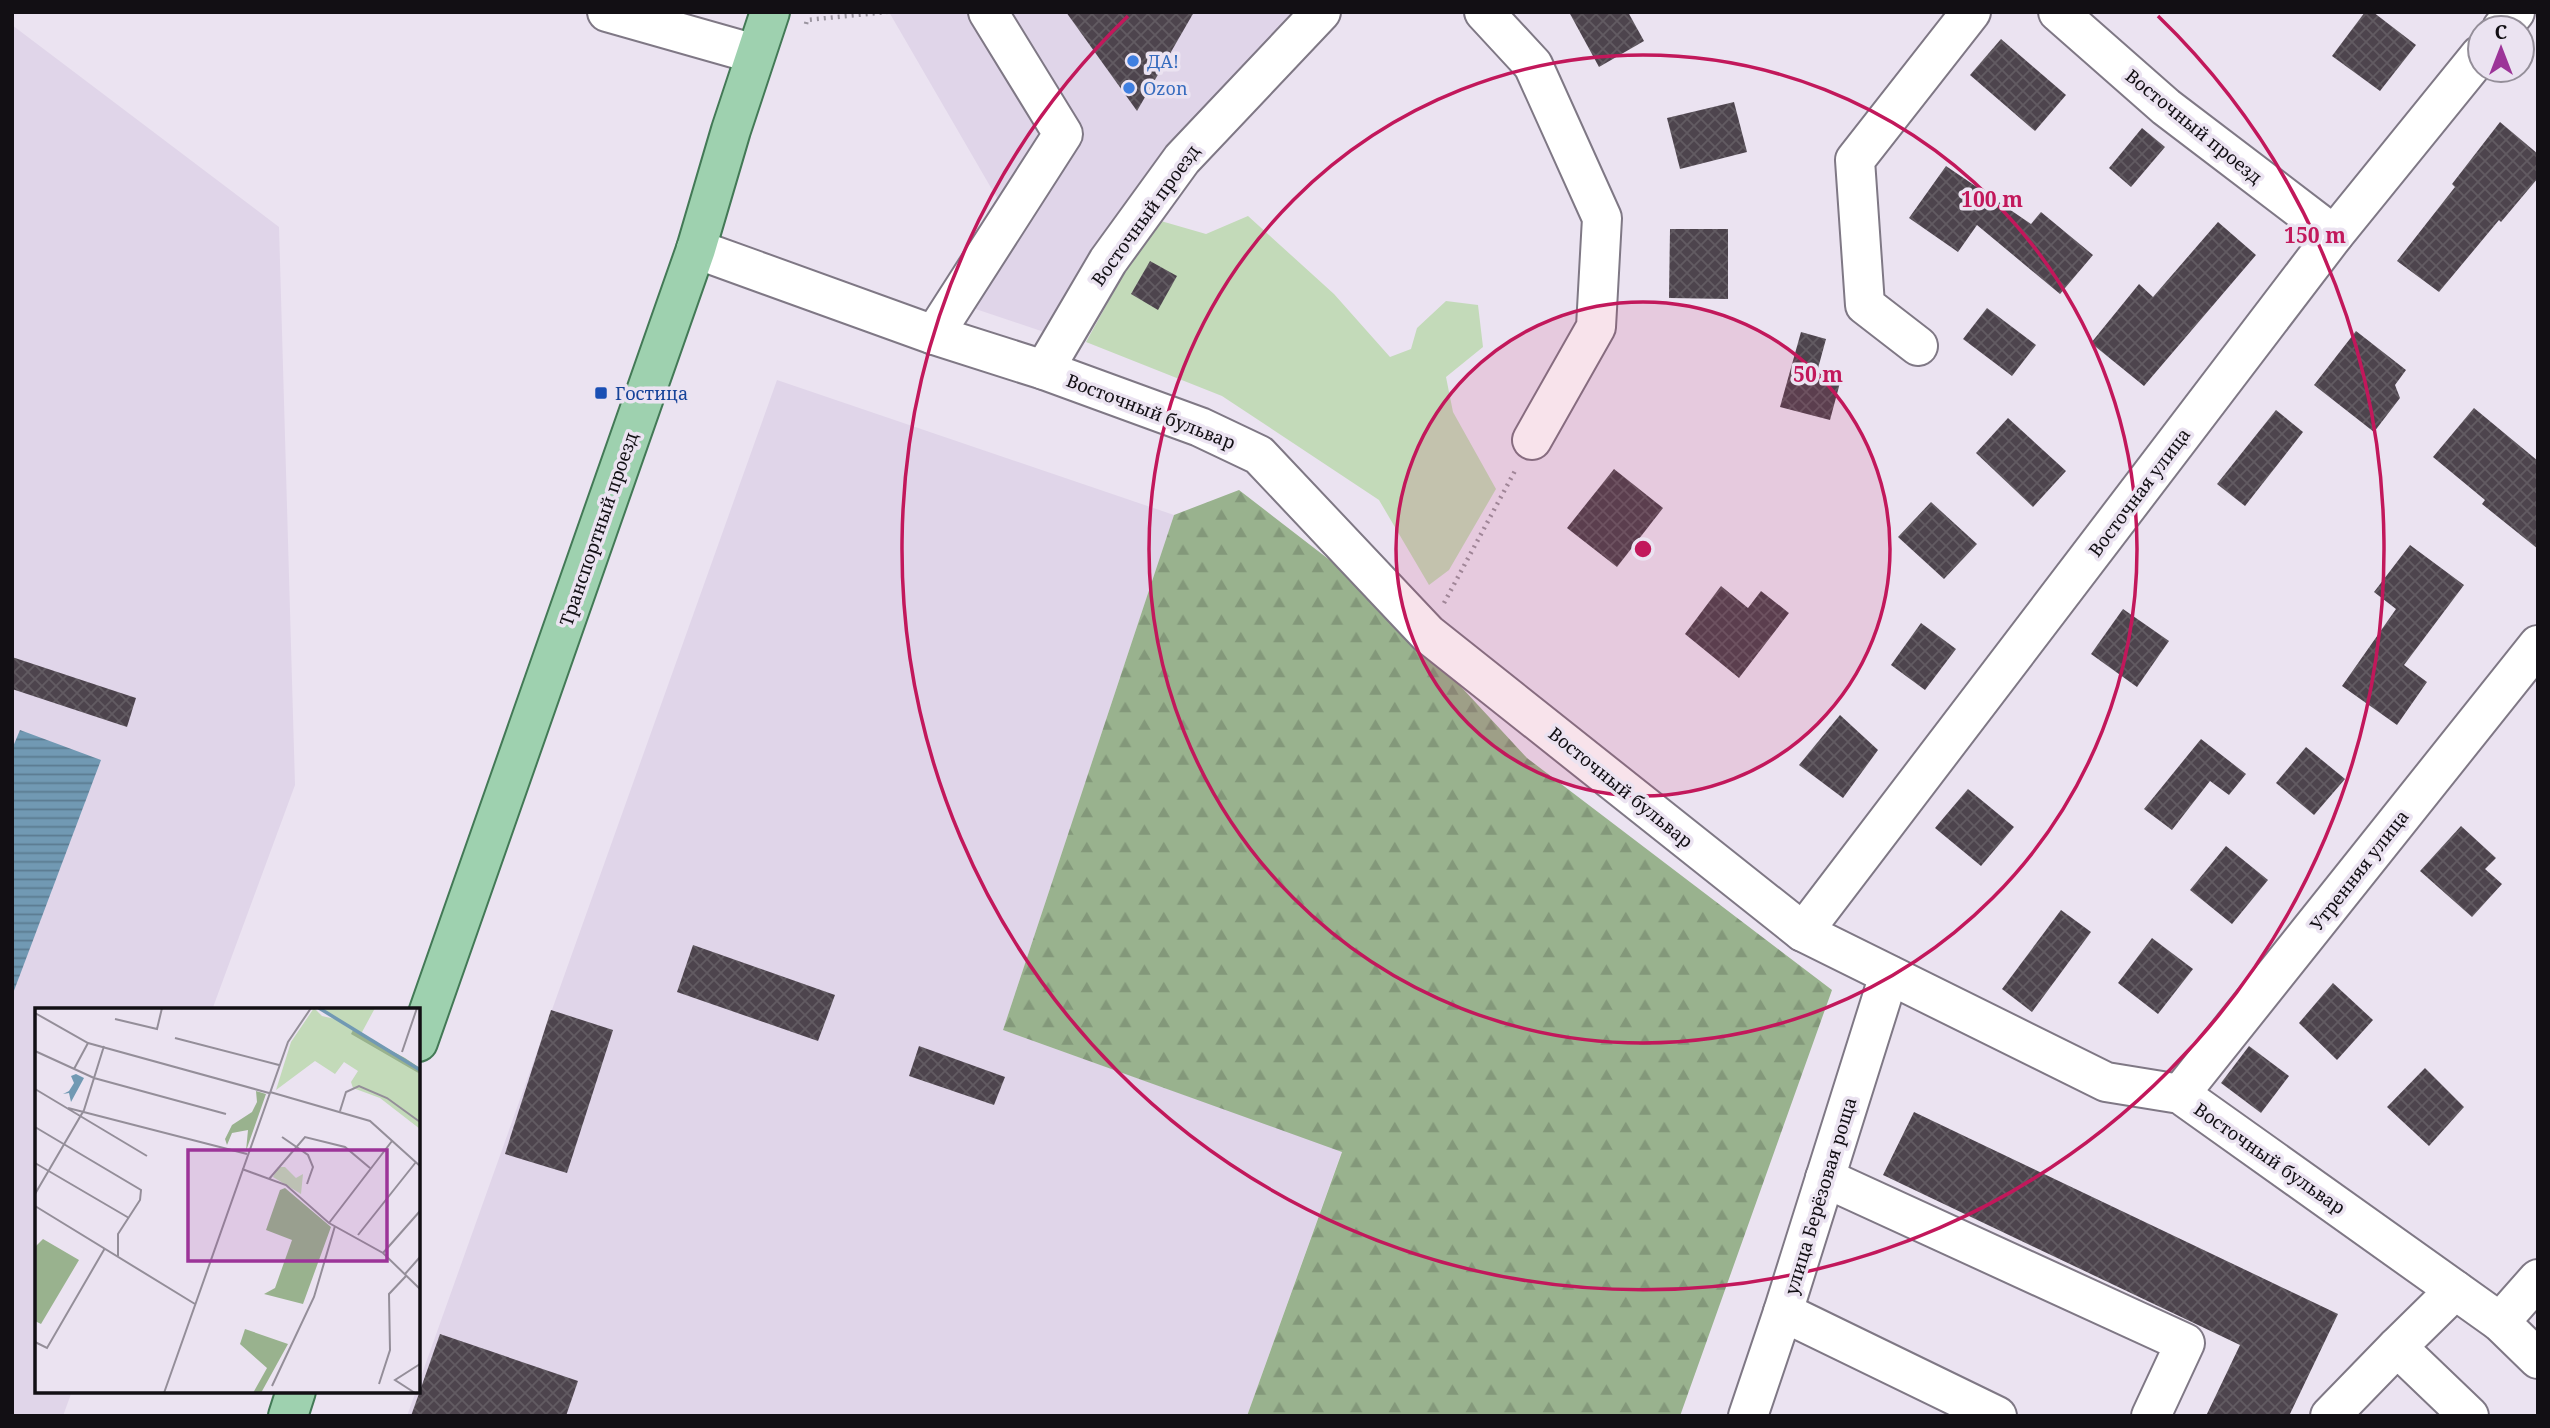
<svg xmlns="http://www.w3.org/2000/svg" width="2550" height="1428" viewBox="0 0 2550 1428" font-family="'Noto Serif',serif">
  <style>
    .built { fill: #e0d5e9 }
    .grass { fill: #c3dab9 }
    .forest { fill: url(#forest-firs) }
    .water { fill: url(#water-rules) }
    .building { fill: url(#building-cross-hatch) }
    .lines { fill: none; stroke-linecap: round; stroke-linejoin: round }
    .minor-casing { stroke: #7f7885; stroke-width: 42 }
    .major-casing { stroke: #437956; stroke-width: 42 }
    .path { stroke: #9b95a0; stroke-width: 4.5; stroke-dasharray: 2 5; stroke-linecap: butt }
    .minor { stroke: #fff; stroke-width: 38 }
    .major { stroke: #9ed1af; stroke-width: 38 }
    .ring { fill: none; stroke: #c2185b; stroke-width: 3.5 }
    .shop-dot { fill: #3f7fe0; stroke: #ebe3f1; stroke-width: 2.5 }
    .transit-dot { fill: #1a4fb4; stroke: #ebe3f1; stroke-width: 2.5 }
    .labels { text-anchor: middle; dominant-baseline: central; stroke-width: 7; stroke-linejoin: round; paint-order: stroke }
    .shop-label { font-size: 18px; fill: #366cbe; stroke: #ebe3f1; text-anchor: start }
    .street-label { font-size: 18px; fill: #120f14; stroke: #ebe3f1 }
    .transit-label { font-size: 18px; fill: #164399; stroke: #ebe3f1; text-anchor: start }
    .inset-river { fill: none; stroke: #7199b3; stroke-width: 3.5 }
    .inset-road { fill: none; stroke: #948e99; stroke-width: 2 }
    .view { fill: #9c3498; fill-opacity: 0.15; stroke: #9c3498; stroke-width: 3.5 }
    .inset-edge { fill: none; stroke: #120f14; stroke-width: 3.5 }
    .centre { fill: #c2185b; stroke: #ebe3f1; stroke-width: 3.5 }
    .ring-label { font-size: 21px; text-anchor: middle; font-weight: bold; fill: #c2185b; stroke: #ebe3f1; stroke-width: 7; stroke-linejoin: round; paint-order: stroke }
  </style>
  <defs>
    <pattern id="forest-firs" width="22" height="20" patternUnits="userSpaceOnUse" patternTransform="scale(1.75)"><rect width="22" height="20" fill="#99b28e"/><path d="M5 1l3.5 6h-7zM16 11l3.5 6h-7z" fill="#83987a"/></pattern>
    <pattern id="water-rules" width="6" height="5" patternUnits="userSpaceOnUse" patternTransform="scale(1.75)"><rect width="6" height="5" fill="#7199b3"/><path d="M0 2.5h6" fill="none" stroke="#5b7b90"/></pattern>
    <pattern id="building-cross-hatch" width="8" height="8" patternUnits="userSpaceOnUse" patternTransform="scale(1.75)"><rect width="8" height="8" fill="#4d444d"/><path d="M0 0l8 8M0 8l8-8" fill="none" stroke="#625b62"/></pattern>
  </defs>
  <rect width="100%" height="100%" fill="#ebe3f1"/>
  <g class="built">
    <polygon points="889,12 1298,12 1178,136 1044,332 937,296 1001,205"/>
    <polygon points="12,25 279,227 295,785 212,1010 37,1010 37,1391 72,1391 63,1416 12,1416"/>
    <polygon points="777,380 1174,515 1003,1030 1342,1151 1247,1416 407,1416 416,1391 418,1391 418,1385"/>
  </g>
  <polygon class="grass" points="1248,216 1334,294 1390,357 1411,349 1417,328 1446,301 1478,305 1483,347 1446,377 1453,412 1496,489 1449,570 1429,585 1379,500 1222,396 1086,342 1154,219 1206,234"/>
  <polygon class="forest" points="1239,490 1379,598 1527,758 1832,990 1680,1416 1247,1416 1342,1152 1003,1030 1174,515"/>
  <polygon class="water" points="20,730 101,760 12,996 12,749"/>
  <g class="building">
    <polygon points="1066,12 1194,12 1137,111"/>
    <polygon points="1569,12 1628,12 1644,41 1599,67"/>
    <polygon points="2365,12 2373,12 2416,45 2380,91 2332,56"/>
    <polygon points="2001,39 2066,95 2035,131 1970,75"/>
    <polygon points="1734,102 1747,152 1680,169 1667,118"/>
    <polygon points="2500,122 2538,154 2538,178 2501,222 2499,220 2439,292 2397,261 2455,187 2452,184"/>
    <polygon points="2142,128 2165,147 2131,187 2109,168"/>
    <polygon points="1946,166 2031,224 2041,212 2093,255 2060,294 1977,225 1958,252 1909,218"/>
    <polygon points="2218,222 2256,255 2144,386 2091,343 2139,284 2153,297"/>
    <polygon points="1670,229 1728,229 1728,299 1669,298"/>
    <polygon points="1150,261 1177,276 1158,310 1131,294"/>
    <polygon points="1987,308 2036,345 2012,376 1963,339"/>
    <polygon points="2356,331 2406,370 2395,385 2400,398 2374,432 2314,385"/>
    <polygon points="1801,332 1826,339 1817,372 1841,379 1830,420 1780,407"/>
    <polygon points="2474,408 2538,461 2538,549 2482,504 2485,500 2433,457"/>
    <polygon points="2276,410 2303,432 2245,506 2217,484"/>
    <polygon points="2008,418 2066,471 2033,507 1976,453"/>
    <polygon points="1614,469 1663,508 1617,567 1567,528"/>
    <polygon points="1931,502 1977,544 1944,579 1898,537"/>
    <polygon points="2410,545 2464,585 2404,665 2427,682 2397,725 2342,686 2396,609 2374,592"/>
    <polygon points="1721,586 1748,608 1761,591 1789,613 1739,678 1685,634"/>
    <polygon points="2123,609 2169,641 2137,687 2091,654"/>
    <polygon points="1921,623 1956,649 1925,690 1891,665"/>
    <polygon points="12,657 136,698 127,727 12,689"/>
    <polygon points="1840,715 1878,750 1843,798 1799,765"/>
    <polygon points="2201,739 2246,774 2229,795 2210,781 2172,830 2144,809"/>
    <polygon points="2306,747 2345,779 2314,815 2276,783"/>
    <polygon points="1968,789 2014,827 1981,866 1935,828"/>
    <polygon points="2461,826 2496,858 2485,869 2502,884 2472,917 2420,871"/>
    <polygon points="2226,846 2268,880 2232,924 2190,890"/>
    <polygon points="2061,910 2091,932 2032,1012 2002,989"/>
    <polygon points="2152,938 2193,969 2158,1014 2118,983"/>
    <polygon points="693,945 835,995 818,1041 677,992"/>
    <polygon points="2333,983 2373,1020 2337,1060 2299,1023"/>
    <polygon points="551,1010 613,1030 567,1173 505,1154"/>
    <polygon points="919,1046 1005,1077 994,1105 909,1076"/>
    <polygon points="2249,1046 2289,1076 2261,1113 2221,1083"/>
    <polygon points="2425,1068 2464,1107 2429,1146 2387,1107"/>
    <polygon points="1914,1112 2338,1314 2289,1416 2206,1416 2240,1345 1883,1175"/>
    <polygon points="440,1334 578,1381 566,1416 411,1416"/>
  </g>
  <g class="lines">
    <g class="minor-casing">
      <g id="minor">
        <polyline points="607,12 755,54"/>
        <polyline points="1484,12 1533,65 1602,218 1596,327 1532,440"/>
        <polyline points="2058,12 2166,107 2334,235"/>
        <polyline points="2502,28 2515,12"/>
        <polyline points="696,249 934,335 1044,370 1200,427 1259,455 1428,634 1803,932 2106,1082 2180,1094 2500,1322 2538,1359"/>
        <polyline points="934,335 1063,134 988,12"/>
        <polyline points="1918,346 1865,305 1855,160 1971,12"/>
        <polyline points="1044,370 1108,261 1182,159 1321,12"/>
        <polyline points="1803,932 2334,235 2480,55"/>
        <polyline points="2180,1094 2538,645"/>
        <polyline points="1825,1178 2185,1343 2151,1416"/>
        <polyline points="1783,1312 1997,1416"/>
        <polyline points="2500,1322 2538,1279"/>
        <polyline points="2397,1347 2455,1290"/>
        <polyline points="1748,1416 1783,1312 1889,975"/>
        <polyline points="2330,1416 2397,1347 2469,1416"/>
      </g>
    </g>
    <g class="major-casing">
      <g id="major">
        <polyline points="418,1042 696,249 731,130 770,12"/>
        <polyline points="288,1416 296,1391"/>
      </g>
    </g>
    <g class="path">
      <polyline points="806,24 807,20 887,12"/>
      <polyline points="1444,603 1516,469"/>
    </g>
    <use href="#minor" class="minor"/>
    <use href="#major" class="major"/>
  </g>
  <circle cx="1643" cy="549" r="247" fill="#c2185b" fill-opacity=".12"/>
  <g class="ring">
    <circle cx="1643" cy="549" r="247"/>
    <circle cx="1643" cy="549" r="494"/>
    <path d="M2158 16A741 741 0 1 1 1128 16"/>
  </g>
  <g class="shop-dot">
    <circle cx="1133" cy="61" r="7"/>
    <circle cx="1129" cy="88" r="7"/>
  </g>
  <rect class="transit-dot" x="594" y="386" width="14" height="14" rx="3.5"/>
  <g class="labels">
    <g class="shop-label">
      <text x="1147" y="61">ДА!</text>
      <text x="1143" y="88">Ozon</text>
    </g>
    <g class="street-label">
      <text transform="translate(2194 126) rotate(39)">Восточный проезд</text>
      <text transform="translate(1145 215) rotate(-54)">Восточный проезд</text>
      <text transform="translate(1151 411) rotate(21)">Восточный бульвар</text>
      <text transform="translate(2139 492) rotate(-53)">Восточная улица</text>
      <text transform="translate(598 529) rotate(-71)">Транспортный проезд</text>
      <text transform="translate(1621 787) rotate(39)">Восточный бульвар</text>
      <text transform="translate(2359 870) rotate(-52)">Утренняя улица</text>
      <text transform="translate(2270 1158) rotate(35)">Восточный бульвар</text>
      <text transform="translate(1820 1196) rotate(-73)">улица Берёзовая роща</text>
    </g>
    <g class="transit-label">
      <text x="615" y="393">Гостица</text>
    </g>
  </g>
  <g transform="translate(35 1008)">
    <rect width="385" height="385" fill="#ebe3f1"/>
    <path d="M 279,0 L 287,8 L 300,11 L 286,0 L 340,0 L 326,26 L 319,22 L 385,66 L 385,121 L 345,90 L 318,80 L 316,74 L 323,63 L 309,54 L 300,66 L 280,53 L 241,82 L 256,34 ZM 243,159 L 250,159 L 261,170 L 268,166 L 266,186 L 238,169 Z" fill="#c3dab9"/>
    <path d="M 318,22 L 370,50 L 385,60 L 385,66 L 316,26 ZM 221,83 L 231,86 L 211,143 L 213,122 L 197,125 L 192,137 L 190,131 L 197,117 L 217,104 L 222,94 ZM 250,180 L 296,219 L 268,296 L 229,286 L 240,280 L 257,232 L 231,222 L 245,182 ZM 8,231 L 44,252 L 6,316 L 0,313 L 0,239 ZM 210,321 L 253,336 L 226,385 L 218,385 L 232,360 L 205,336 Z" fill="#99b28e"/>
    <path d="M 41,66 L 49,70 L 36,94 L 34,85 L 28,86 L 34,83 L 39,75 L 36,68 Z" fill="#7199b3"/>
    <path class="inset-river" d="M 284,0 L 385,62"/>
    <path class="inset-road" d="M 0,5 L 53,35 L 234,85M 80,11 L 122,21 L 127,0M 140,30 L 244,57M 0,43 L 59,70 L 191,106M 367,44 L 382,0M 39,61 L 53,35M 0,81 L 112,148M 235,84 L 335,113 L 385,158M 33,100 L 212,146M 305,103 L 311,84 L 324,78 L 352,90 L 385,114M 0,119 L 106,182 L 105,192 L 83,226 L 83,248M 247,129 L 273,147 L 278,159 L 272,176M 0,155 L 94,210M 207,161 L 251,177 L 294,215 L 348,245 L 385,281M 234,171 L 270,129 L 310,139 L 335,160M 0,186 L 49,102 L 69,38M 0,198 L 160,296M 294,215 L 357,133M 323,227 L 381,154M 348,245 L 385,203M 370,266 L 385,249M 0,334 L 12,340 L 70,240M 344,376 L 355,342 L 354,286 L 371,268M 237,378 L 279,289 L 300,218M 129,385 L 253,34 L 276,0M 380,385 L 360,372 L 385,356"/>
    <path class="view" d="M 153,142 L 352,142 L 352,253 L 153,253 Z"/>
    <rect width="385" height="385" class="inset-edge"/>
  </g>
  <circle cx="1643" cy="549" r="10" class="centre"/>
  <g class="ring-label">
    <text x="1992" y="207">100 m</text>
    <text x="2315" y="243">150 m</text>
    <text x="1818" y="382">50 m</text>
  </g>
  <rect width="2550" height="1428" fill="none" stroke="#120f14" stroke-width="28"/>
  <g transform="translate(2501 49)"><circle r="33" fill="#ebe3f1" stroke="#948e99" stroke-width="2"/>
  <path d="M0-5L12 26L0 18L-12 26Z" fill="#9c3498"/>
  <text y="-10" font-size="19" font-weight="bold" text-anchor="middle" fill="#120f14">С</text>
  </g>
</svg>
